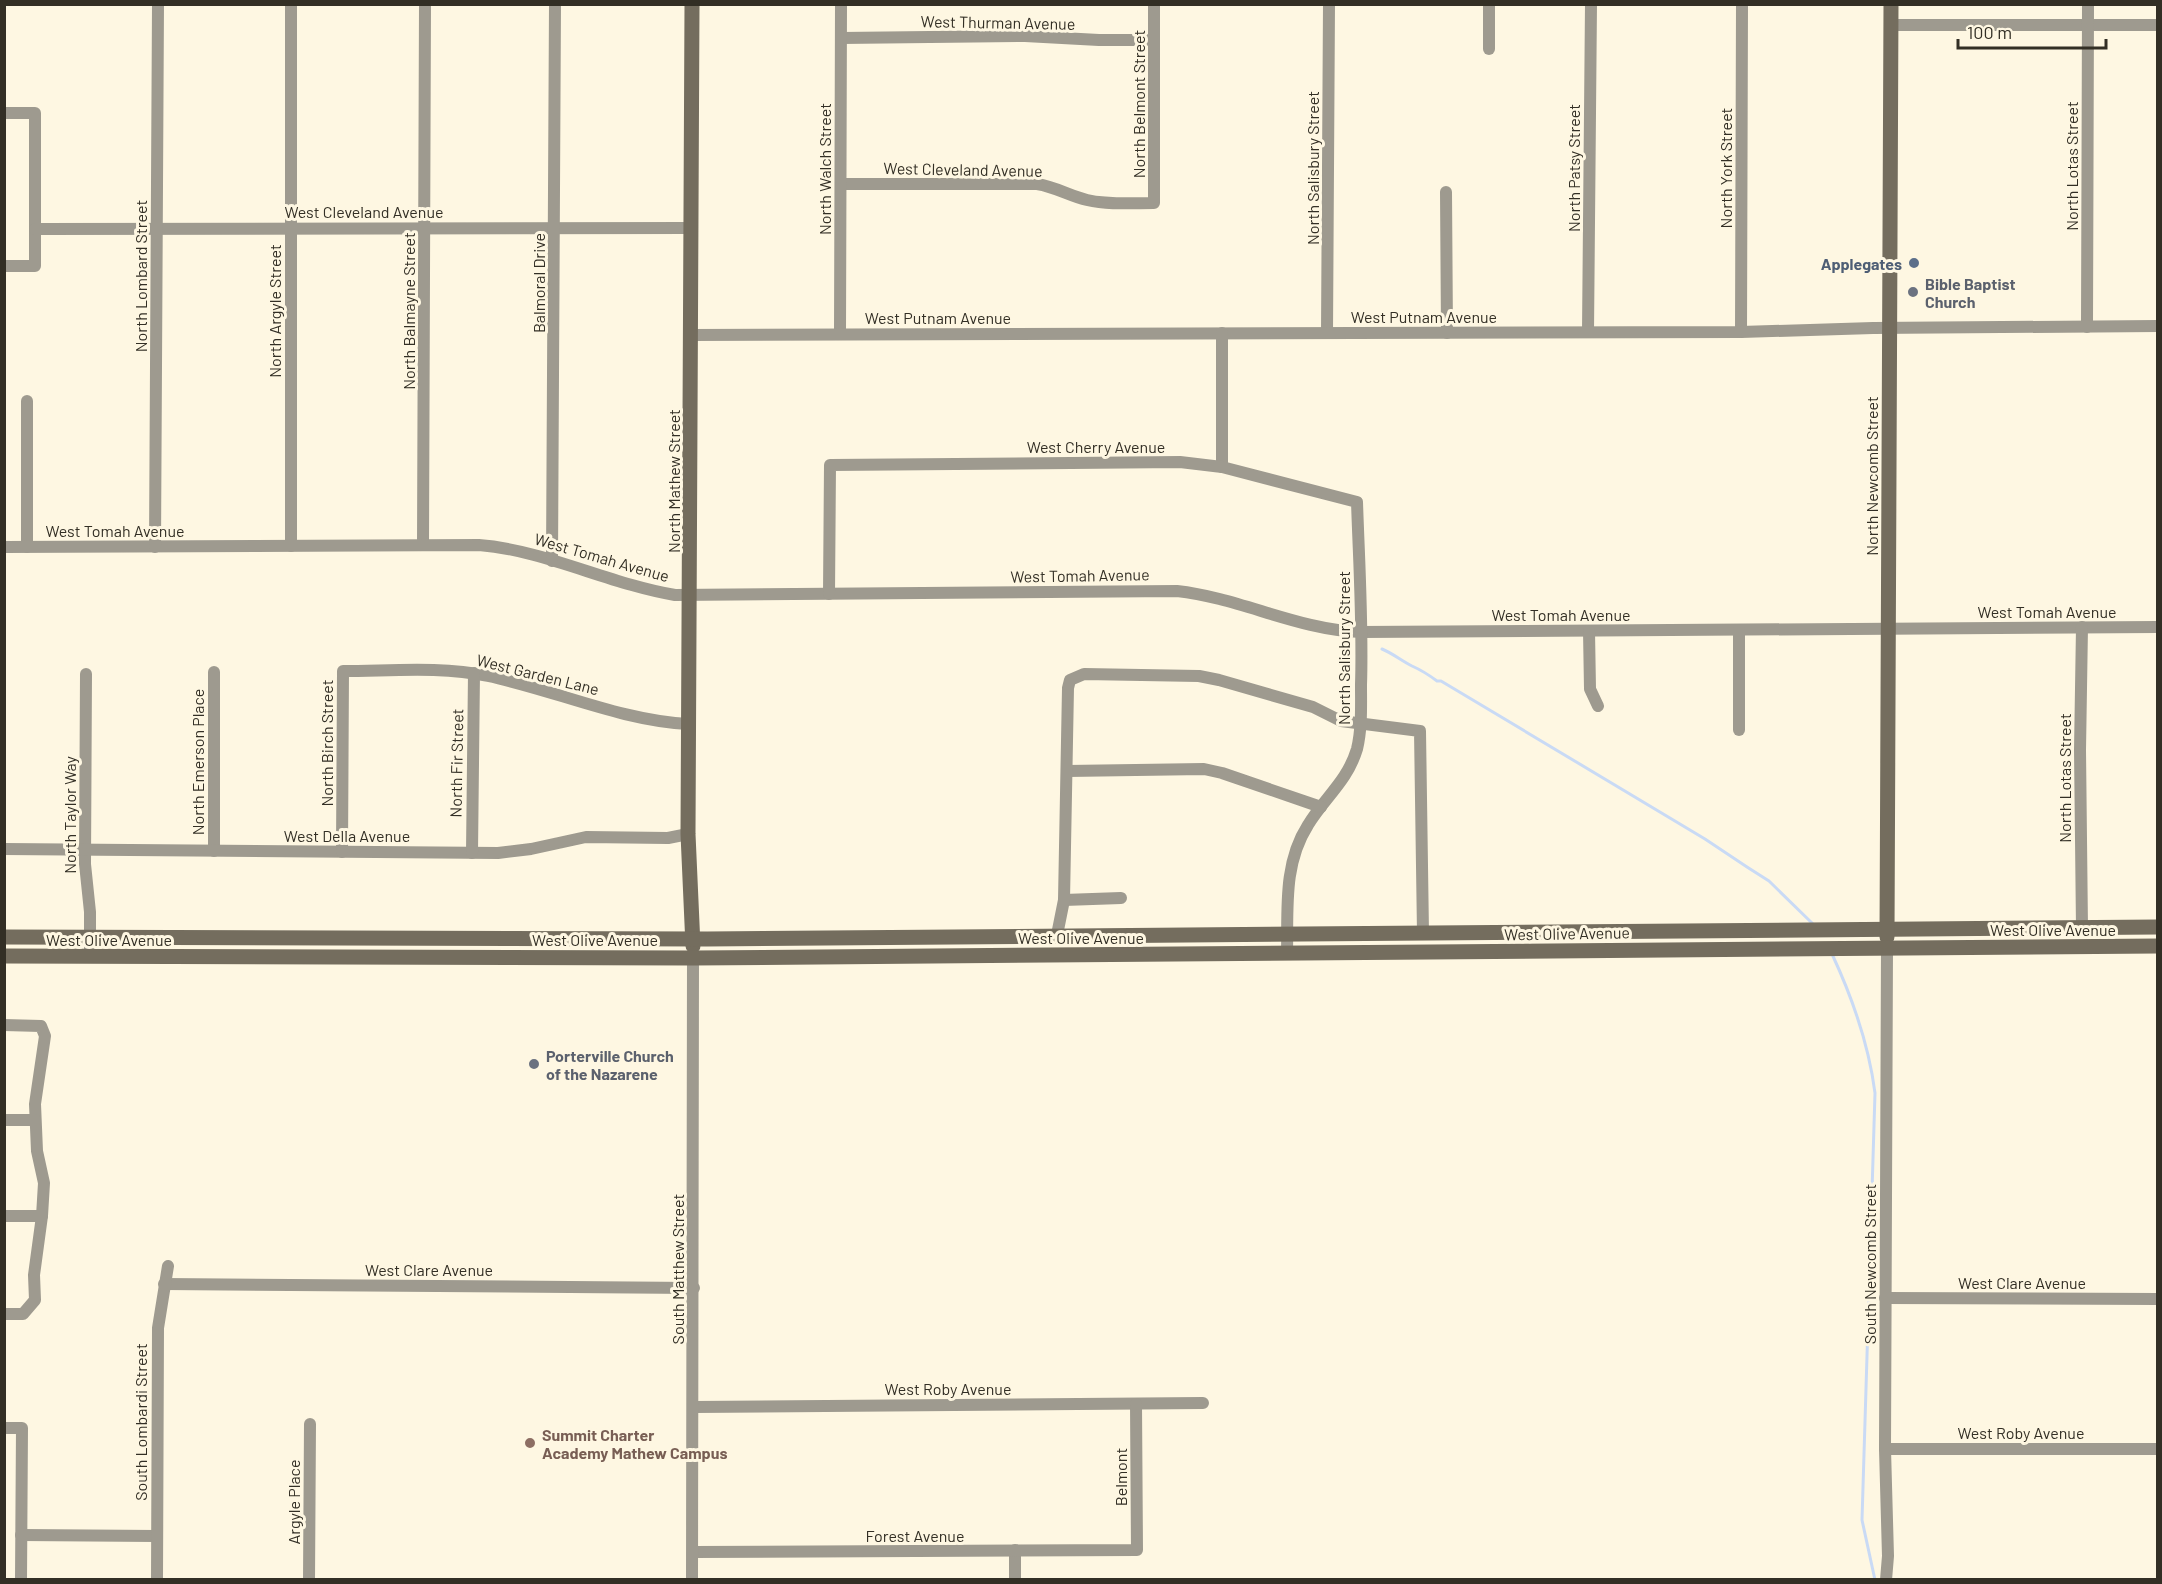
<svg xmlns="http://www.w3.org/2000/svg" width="2162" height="1584" viewBox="0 0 2162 1584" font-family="Barlow,sans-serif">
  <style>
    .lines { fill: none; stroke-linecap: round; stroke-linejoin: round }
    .stream { stroke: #c9daf5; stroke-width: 3 }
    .street { stroke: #9e9a8f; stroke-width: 12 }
    .secondary { stroke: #746d5e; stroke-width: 15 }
    .service-dot { fill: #5c6f8a; stroke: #fef7e2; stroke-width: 2 }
    .worship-dot { fill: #6b7280; stroke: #fef7e2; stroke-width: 2 }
    .education-dot { fill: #8d6e63; stroke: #fef7e2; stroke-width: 2 }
    .labels { text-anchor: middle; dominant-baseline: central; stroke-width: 6; stroke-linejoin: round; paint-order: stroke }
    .street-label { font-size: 16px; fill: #332f25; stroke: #fef7e2 }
    .service-label { font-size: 16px; font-weight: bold; fill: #4e5e75; stroke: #fef7e2; text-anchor: end }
    .worship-label { font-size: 16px; font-weight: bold; fill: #5b616d; stroke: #fef7e2; text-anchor: start }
    .education-label { font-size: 16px; font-weight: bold; fill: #785e54; stroke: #fef7e2; text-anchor: start }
  </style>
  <rect width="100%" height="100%" fill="#fef7e2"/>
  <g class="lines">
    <g class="stream">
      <path d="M 1382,649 C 1392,653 1402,661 1412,666 C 1421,670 1429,675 1437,681 L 1441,681 L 1705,839 L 1747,867 L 1769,881 L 1813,924"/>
      <path d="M 1832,954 C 1852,997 1869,1046 1875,1093 L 1862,1520 L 1875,1580"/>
    </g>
    <g class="street">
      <polyline points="1891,25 2158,25"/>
      <polyline points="841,38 1025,36 1099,40 1154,40"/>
      <polyline points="1489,49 1489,4"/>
      <polyline points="4,113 35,113 35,266 4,266"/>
      <path d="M 841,184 L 1037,184 C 1056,187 1070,196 1087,200 C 1109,205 1132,203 1154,203 L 1154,4"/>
      <polyline points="1446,192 1447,333"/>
      <polyline points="35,229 692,228"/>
      <polyline points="2087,327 2088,4"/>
      <polyline points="1588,332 1591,4"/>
      <polyline points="1741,332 1742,4"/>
      <polyline points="1327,333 1329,4"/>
      <polyline points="840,334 841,4"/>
      <polyline points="691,335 1741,332 1873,328 2158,326"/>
      <polyline points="27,401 27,547"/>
      <polyline points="1222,467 1222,333"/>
      <polyline points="423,545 425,4"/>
      <polyline points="291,546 291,4"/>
      <path d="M 4,547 L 479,545 C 544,550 609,584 675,595 L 1177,591 C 1240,598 1298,630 1361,632 L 2158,627"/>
      <polyline points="155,547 158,4"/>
      <polyline points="552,561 555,4"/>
      <path d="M 829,594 L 830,465 L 1180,462 L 1222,467 L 1357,502 C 1359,563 1363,624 1361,685 C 1361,706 1362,728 1357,749 C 1347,782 1325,797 1308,825 C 1283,864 1288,910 1287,954"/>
      <polyline points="2082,627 2080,750 2082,928"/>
      <polyline points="1589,631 1590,689 1598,706"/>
      <polyline points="214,672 214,851"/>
      <polyline points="86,674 85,864 90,912 90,957"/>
      <polyline points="1739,730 1739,630"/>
      <polyline points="1067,771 1204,769 1222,773 1321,807"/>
      <polyline points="4,849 498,853 531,849 586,837 668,838 688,834"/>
      <path d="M 342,852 L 343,671 C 390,671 441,666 488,676 C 555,690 619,720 688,724"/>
      <polyline points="472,853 474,673"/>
      <polyline points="1064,900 1121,898"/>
      <polyline points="1057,935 1064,900 1068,688 1070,680 1084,674 1199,676 1219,680 1313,707 1341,721 1420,731 1423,933"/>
      <polyline points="4,1025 41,1026 45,1036 35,1104 37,1151 44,1183 42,1216 34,1275 35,1300 23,1314 4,1314"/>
      <polyline points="4,1120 35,1120"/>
      <polyline points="4,1216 42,1216"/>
      <polyline points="164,1284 694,1288"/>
      <polyline points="1885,1298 2158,1299"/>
      <polyline points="694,1407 1203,1403"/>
      <polyline points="4,1428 22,1428 21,1580"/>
      <polyline points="1885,1449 2158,1449"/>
      <polyline points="21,1535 156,1536"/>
      <polyline points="1015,1550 1015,1580"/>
      <polyline points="693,1552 1137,1550 1136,1404"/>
      <polyline points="157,1580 158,1328 168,1266"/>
      <polyline points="309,1580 310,1424"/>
      <polyline points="692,1580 693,958"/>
      <polyline points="1886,1580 1888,1556 1885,1449 1887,948"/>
    </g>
    <g class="secondary">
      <polyline points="692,4 688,834 693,946"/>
      <polyline points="4,937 707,939 2158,927"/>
      <polyline points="1887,937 1891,4"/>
      <polyline points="4,956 693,958 2158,946"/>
    </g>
  </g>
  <circle class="service-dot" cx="1914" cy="263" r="6"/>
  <g class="worship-dot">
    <circle cx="1913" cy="292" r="6"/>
    <circle cx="534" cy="1064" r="6"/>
  </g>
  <circle class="education-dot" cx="530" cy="1443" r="6"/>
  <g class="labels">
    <g class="street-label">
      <text transform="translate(998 22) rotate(1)">West Thurman Avenue</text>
      <text transform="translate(1138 104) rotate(-90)">North Belmont Street</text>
      <text transform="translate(2071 166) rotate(-90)">North Lotas Street</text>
      <text transform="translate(1312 168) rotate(-90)">North Salisbury Street</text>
      <text transform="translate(1573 168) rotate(-90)">North Patsy Street</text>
      <text transform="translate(1725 168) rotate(-90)">North York Street</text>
      <text transform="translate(824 169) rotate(-90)">North Walch Street</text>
      <text transform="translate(963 169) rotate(1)">West Cleveland Avenue</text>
      <text x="364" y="211">West Cleveland Avenue</text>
      <text transform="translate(140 276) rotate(-90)">North Lombard Street</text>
      <text transform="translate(538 283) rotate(-90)">Balmoral Drive</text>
      <text transform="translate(274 311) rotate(-90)">North Argyle Street</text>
      <text transform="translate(408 311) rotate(-90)">North Balmayne Street</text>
      <text x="1424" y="316">West Putnam Avenue</text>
      <text x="938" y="317">West Putnam Avenue</text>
      <text x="1096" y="446">West Cherry Avenue</text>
      <text transform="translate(1871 476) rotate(-90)">North Newcomb Street</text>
      <text transform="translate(673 481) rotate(-90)">North Mathew Street</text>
      <text x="115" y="530">West Tomah Avenue</text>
      <text transform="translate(602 557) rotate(16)">West Tomah Avenue</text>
      <text transform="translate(1080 575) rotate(-1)">West Tomah Avenue</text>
      <text x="2047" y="611">West Tomah Avenue</text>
      <text x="1561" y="614">West Tomah Avenue</text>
      <text transform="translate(1343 648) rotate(-90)">North Salisbury Street</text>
      <text transform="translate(538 674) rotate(14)">West Garden Lane</text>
      <text transform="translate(326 743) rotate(-90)">North Birch Street</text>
      <text transform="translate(197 762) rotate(-90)">North Emerson Place</text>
      <text transform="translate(456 763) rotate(-89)">North Fir Street</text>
      <text transform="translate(2064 778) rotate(-90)">North Lotas Street</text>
      <text transform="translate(69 815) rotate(-90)">North Taylor Way</text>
      <text x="347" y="835">West Della Avenue</text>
      <text x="2053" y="929">West Olive Avenue</text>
      <text transform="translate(1567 933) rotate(-1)">West Olive Avenue</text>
      <text x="1081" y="937">West Olive Avenue</text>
      <text x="109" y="939">West Olive Avenue</text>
      <text x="595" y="939">West Olive Avenue</text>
      <text transform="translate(1869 1264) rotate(-90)">South Newcomb Street</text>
      <text x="429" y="1269">West Clare Avenue</text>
      <text transform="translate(677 1269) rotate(-90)">South Matthew Street</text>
      <text x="2022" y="1282">West Clare Avenue</text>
      <text x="948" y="1388">West Roby Avenue</text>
      <text transform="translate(140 1422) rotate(-90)">South Lombardi Street</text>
      <text x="2021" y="1432">West Roby Avenue</text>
      <text transform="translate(1120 1477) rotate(-90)">Belmont</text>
      <text transform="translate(293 1502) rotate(-90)">Argyle Place</text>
      <text x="915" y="1535">Forest Avenue</text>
    </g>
    <g class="service-label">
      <text x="1902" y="263">Applegates</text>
    </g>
    <g class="worship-label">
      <text x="1925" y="283">Bible Baptist<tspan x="1925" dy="18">Church</tspan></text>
      <text x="546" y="1055">Porterville Church<tspan x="546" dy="18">of the Nazarene</tspan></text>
    </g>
    <g class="education-label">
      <text x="542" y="1434">Summit Charter<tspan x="542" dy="18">Academy Mathew Campus</tspan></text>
    </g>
  </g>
  <rect width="2162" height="1584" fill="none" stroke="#332f25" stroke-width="12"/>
  <path d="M1958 39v9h148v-9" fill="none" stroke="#332f25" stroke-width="3"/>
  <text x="1967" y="39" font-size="18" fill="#332f25" stroke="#fef7e2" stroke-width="4.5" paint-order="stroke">100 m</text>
</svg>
